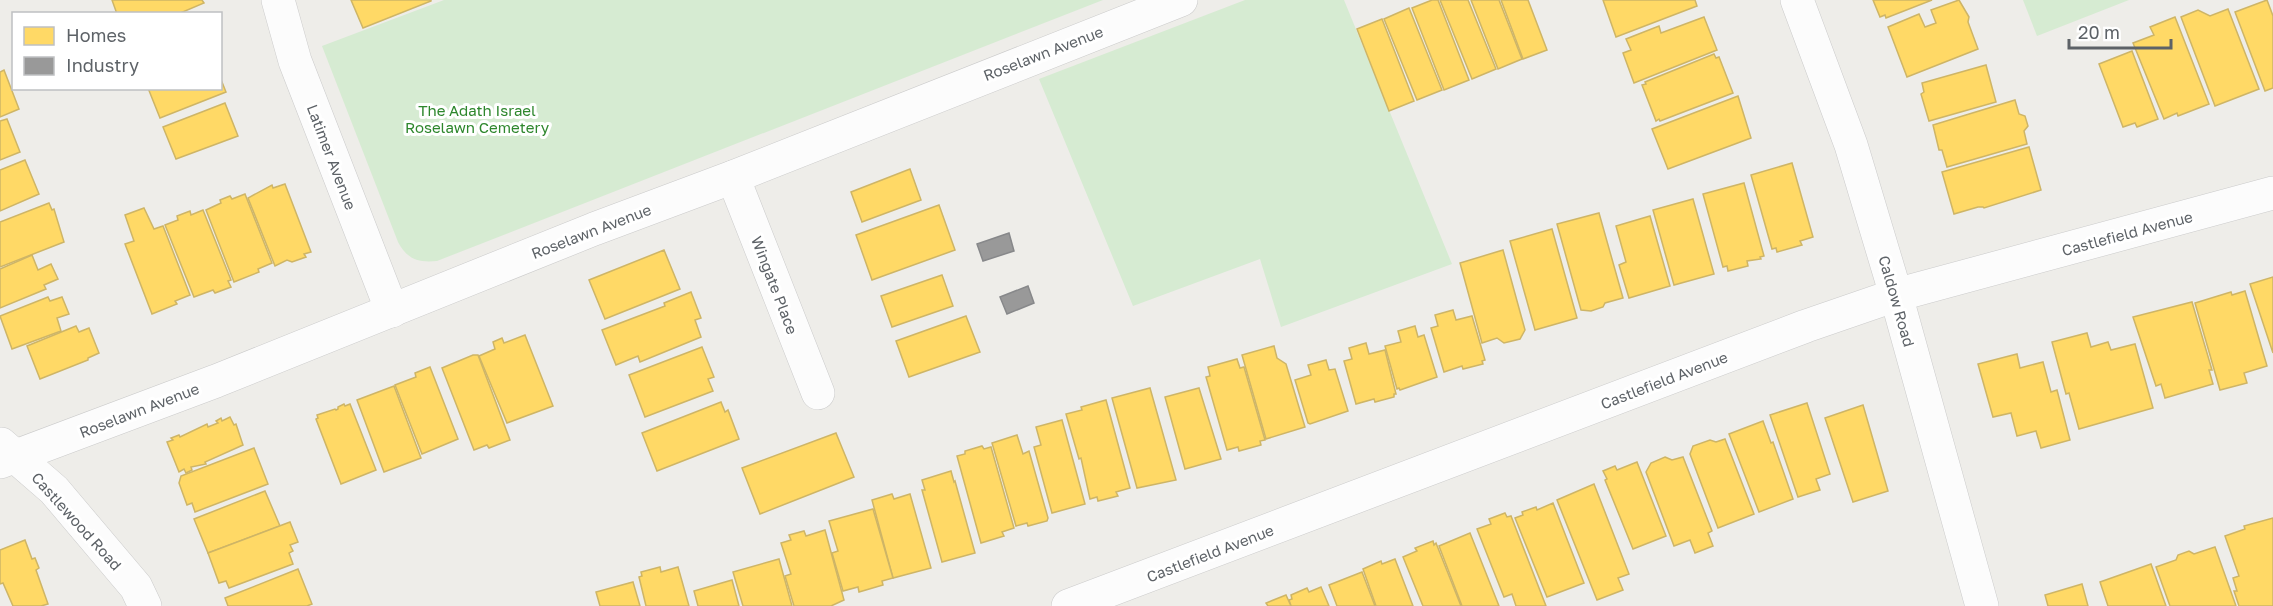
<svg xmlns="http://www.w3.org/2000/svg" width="2273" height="606" viewBox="0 0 2273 606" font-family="'Golos Text',sans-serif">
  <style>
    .green { fill: #d6ebd2 }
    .homes { fill: #ffd966; stroke: #ceb566; stroke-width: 1.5 }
    .industry { fill: #999; stroke: #87888a; stroke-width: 1.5 }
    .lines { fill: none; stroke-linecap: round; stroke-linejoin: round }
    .minor-casing { stroke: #cbcbcb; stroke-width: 34 }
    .minor { stroke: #fcfcfc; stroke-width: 33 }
    .labels { text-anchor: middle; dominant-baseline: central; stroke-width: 6; stroke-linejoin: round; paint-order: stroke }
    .street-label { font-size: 15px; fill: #5d6267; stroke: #fff }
    .park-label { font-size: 15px; fill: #2e872d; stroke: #fff }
  </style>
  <rect width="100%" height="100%" fill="#eeede9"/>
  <g class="green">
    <path d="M 444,0 L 1103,0 L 437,261 C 418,263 407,259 398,242 L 322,46 Z"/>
    <polygon points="1245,0 1344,0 1452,264 1281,327 1260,259 1133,306 1039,79"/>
    <polygon points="2023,0 2129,0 2037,36"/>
  </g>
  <g class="homes">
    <polygon points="112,0 202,0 204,3 178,14 117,14"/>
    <polygon points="351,0 431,0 431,1 363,28"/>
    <polygon points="1432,0 1438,0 1469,80 1444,90 1412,8"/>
    <polygon points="1440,0 1468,0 1496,69 1472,79"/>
    <polygon points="1471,0 1499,0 1522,59 1498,69"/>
    <polygon points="1501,0 1528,0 1547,50 1523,59"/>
    <polygon points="1603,0 1695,0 1697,6 1616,37"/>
    <polygon points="1873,0 1932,0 1886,18 1885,15 1880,17"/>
    <polygon points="1959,0 1969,17 1968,22 1978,49 1907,77 1888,27 1919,14 1925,27 1936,23 1931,10"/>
    <polygon points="2267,0 2273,16 2273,88 2265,91 2235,12"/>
    <polygon points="1409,8 1442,90 1417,100 1384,19"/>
    <polygon points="2228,9 2259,89 2215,106 2181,17 2198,10 2210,16"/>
    <polygon points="1704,17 1717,50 1634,83 1623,53 1631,50 1626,39 1659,26 1661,33"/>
    <polygon points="2175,17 2209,104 2178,116 2177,113 2164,119 2133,43 2154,35 2150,27"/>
    <polygon points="1382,19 1414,101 1389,111 1357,29"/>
    <polygon points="2132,51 2158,119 2137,127 2135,123 2123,127 2099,64"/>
    <polygon points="1714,54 1716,58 1719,57 1733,93 1660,121 1659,119 1656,121 1642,85 1646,84 1645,82"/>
    <polygon points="1986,65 1996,102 1929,121 1921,94 1924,92 1922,83"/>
    <polygon points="4,70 19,109 0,117 0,72"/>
    <polygon points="220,77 226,92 160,118 148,88 220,88"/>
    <polygon points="1738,96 1751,138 1668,169 1652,129"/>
    <polygon points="2015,100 2019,114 2025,116 2028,126 2024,131 2027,144 1947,167 1942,150 1939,150 1933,125"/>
    <polygon points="225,103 238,136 176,159 163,127"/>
    <polygon points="7,119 20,152 0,160 0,121"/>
    <polygon points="2029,147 2041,190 1984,208 1983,207 1978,207 1954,214 1942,172"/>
    <polygon points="25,160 39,194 0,211 0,170"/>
    <polygon points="1792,163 1813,237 1800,241 1802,245 1777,252 1776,248 1772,249 1751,175"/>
    <polygon points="910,169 921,200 862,222 851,192"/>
    <polygon points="1744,183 1764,256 1760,257 1761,259 1747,261 1748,266 1728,271 1727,266 1723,267 1703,194"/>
    <polygon points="285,184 311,252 304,254 306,257 292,262 287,260 275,266 248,198 272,185 273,188"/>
    <polygon points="245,194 272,263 258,269 259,272 234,282 206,210 221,203 220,200 230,196 232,199"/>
    <polygon points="1693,199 1714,274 1674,285 1653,210"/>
    <polygon points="49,203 52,210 54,209 64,242 0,267 0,222"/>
    <polygon points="939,205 955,250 872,280 856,235"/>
    <polygon points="144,208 154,229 163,226 190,295 175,301 177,304 152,314 125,244 134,241 125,215"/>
    <polygon points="203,210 231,280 228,281 231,287 215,293 213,290 194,297 165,225 178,220 177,216 190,211 191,215"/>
    <polygon points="1599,213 1623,298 1605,303 1603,307 1591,311 1581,310 1557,224"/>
    <polygon points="1650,216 1670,286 1629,298 1619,265 1626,262 1616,226"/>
    <polygon points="1552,229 1577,318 1535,330 1510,241"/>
    <polygon points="664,250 680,289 605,319 589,280"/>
    <polygon points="1503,250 1525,330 1520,339 1504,343 1497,338 1482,343 1460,263"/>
    <polygon points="32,255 38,270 51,264 58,279 44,285 46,289 0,308 0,269"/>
    <polygon points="942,275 953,306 892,327 881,296"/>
    <polygon points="2273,277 2273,353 2250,284"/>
    <polygon points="2245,291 2267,366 2244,373 2247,383 2220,390 2195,303 2231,292 2232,295"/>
    <polygon points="691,292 701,318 695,320 701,337 640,362 638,356 616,365 602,330 665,306 664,303"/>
    <polygon points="48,297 50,301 62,297 69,314 57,318 61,331 12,349 0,316"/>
    <polygon points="2192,302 2212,370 2209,370 2213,384 2165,398 2161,384 2156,386 2133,317"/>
    <polygon points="1453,310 1456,320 1472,316 1485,360 1482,361 1483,364 1463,369 1462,366 1444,372 1431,328 1438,326 1435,315"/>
    <polygon points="966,316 980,352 909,377 896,341"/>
    <polygon points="76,326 79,332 89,328 99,353 88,358 88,360 40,379 27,346"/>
    <polygon points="1415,326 1418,337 1424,335 1437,377 1400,390 1399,388 1397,389 1385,346 1401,342 1398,331"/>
    <polygon points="2087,333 2091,347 2108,342 2111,350 2135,344 2153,408 2079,429 2069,393 2066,394 2052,342"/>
    <polygon points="525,335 553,406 507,423 479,356 495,349 493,342 502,338 504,343"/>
    <polygon points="1366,343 1369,354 1385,350 1396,394 1394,394 1394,397 1375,402 1374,399 1356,404 1344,361 1352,359 1349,348"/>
    <polygon points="1274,346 1277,358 1286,364 1305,427 1266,439 1242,355"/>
    <polygon points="702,347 714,377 708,379 713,391 645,417 629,375"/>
    <polygon points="2017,354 2020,368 2043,362 2051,392 2057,390 2070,440 2041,448 2036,431 2017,436 2011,413 1993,417 1978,364"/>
    <polygon points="473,355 478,355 510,440 489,448 487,445 474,450 442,368"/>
    <polygon points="1237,359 1240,368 1244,367 1265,440 1260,441 1261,445 1239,451 1238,447 1227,450 1206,377 1210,376 1208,367"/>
    <polygon points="1326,360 1329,370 1335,369 1348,411 1310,424 1308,423 1295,380 1311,375 1308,365"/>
    <polygon points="430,367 458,439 422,454 395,385 416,377 415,373"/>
    <polygon points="394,386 421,458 384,472 357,400"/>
    <polygon points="1150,388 1176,480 1137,488 1112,398"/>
    <polygon points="1199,388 1221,459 1185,469 1165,397"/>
    <polygon points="1106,400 1130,488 1116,492 1118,496 1098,501 1097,497 1090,499 1081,458 1079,459 1066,414 1082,410 1081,407"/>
    <polygon points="721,402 725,412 728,410 739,439 657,471 642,433"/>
    <polygon points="1807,403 1830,474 1816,479 1820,490 1798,497 1770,415"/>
    <polygon points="344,404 345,406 350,404 376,470 341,484 316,419 318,418 317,415 335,409 336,410 338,409 338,407"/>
    <polygon points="1863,405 1888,491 1853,502 1825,418"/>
    <polygon points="230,417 234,425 236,424 243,445 205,462 206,464 191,467 192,470 186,473 184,469 179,472 167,442 173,440 171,438 179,435 180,437 207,424 208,427 218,423 216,421 221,418 222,421"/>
    <polygon points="1062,420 1085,504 1052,513 1034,447 1041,445 1036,427"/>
    <polygon points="1763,421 1771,443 1773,442 1793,499 1759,512 1729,434"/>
    <polygon points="836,433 854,477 760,514 742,468"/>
    <polygon points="1017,435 1023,454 1029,451 1048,518 1047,521 1028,526 1027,523 1016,526 992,443"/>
    <polygon points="1725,439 1754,514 1718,528 1690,454 1693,446 1710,440 1716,442"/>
    <polygon points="982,446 984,449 991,447 1014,528 1002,532 1004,536 981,543 957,456 965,454 965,451"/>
    <polygon points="254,448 268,484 195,512 192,503 187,505 179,483 181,476"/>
    <polygon points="1665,457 1672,460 1683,457 1712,531 1708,533 1713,546 1695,553 1690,540 1674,546 1646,472 1651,463"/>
    <polygon points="1637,462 1666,536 1633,549 1605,480 1607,479 1603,471 1615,466 1617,470"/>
    <polygon points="951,471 954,482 955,481 975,553 942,562 922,490 925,490 922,480"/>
    <polygon points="1594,484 1629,574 1618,578 1623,590 1597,600 1557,500"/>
    <polygon points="265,491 280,526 208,553 194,519"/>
    <polygon points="892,494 894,499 910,494 931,568 893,578 872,500"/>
    <polygon points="1553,503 1584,583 1547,597 1515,518 1523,515 1522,512 1536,507 1537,510"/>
    <polygon points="873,509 893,578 882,581 883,585 859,592 858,587 843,591 832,553 838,551 829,521"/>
    <polygon points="1505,513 1507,517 1511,516 1546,606 1516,606 1512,594 1504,597 1477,529 1491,524 1489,519"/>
    <polygon points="2273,518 2273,606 2239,606 2234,591 2237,591 2233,578 2239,576 2225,536 2245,529 2244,526"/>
    <polygon points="290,522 298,542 290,545 293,551 289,553 293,564 229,588 226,581 219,583 208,553"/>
    <polygon points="825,530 844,600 831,606 794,606 785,576 791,574 781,543 791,540 789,535 804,531 806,536"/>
    <polygon points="1470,533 1499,606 1462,606 1439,546"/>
    <polygon points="25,540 32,559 35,558 39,568 36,570 48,604 41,606 13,606 3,583 0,584 0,550"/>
    <polygon points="1433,541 1434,545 1436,543 1461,606 1423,606 1403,557 1417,551 1415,548"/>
    <polygon points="2215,547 2236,606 2170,606 2156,567 2176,560 2178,555 2189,551 2194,554"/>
    <polygon points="779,559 792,606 743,606 733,572"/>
    <polygon points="1395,559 1413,606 1376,606 1363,569 1381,561 1382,564"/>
    <polygon points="2151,564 2166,606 2108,606 2100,582"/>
    <polygon points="660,567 661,572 678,567 689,606 646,606 639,577 642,576 641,572"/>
    <polygon points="298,569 312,604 307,606 228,606 225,598"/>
    <polygon points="1362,572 1375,606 1337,606 1329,585"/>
    <polygon points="732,580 739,606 698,606 694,591"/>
    <polygon points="633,582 640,606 600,606 596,592"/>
    <polygon points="2082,584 2088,606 2048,606 2045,595"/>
    <polygon points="1321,587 1329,606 1291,606 1289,600 1292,599 1291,595 1307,588 1309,592"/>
    <polygon points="1286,595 1291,606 1268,606 1266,603"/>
  </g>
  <g class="industry">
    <polygon points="1009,233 1014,251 983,261 977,244"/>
    <polygon points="1028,286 1034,303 1007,314 1000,297"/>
  </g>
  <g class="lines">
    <g class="minor-casing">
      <g id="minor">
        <polyline points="278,0 295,61 392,311"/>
        <polyline points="1797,0 1851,145 1896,295 1982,606"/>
        <polyline points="733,177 818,393"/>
        <polyline points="1,444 54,490 136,587 145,606"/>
        <polyline points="0,462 216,381 594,229 733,177 1181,0"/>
        <polyline points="1068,606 1806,326 1896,295 2273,193"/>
      </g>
    </g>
    <use href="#minor" class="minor"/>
  </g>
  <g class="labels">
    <g class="street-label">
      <text transform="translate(1043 53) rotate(-21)">Roselawn Avenue</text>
      <text transform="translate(332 157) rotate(69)">Latimer Avenue</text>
      <text transform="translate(591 231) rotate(-21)">Roselawn Avenue</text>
      <text transform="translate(2127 233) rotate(-15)">Castlefield Avenue</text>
      <text transform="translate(775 285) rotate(69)">Wingate Place</text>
      <text transform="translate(1897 301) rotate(74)">Caldow Road</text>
      <text transform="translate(1664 380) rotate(-21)">Castlefield Avenue</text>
      <text transform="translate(139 410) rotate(-21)">Roselawn Avenue</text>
      <text transform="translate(77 521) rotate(48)">Castlewood Road</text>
      <text transform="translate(1210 553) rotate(-21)">Castlefield Avenue</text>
    </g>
    <g class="park-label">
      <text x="477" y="110">The Adath Israel<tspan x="477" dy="17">Roselawn Cemetery</tspan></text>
    </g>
  </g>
  <rect x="12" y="12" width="210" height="78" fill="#ffffff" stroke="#bec0c2" stroke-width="1.5"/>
  <rect x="24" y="27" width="30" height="18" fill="#ffd966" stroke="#bec0c2" stroke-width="1.5"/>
  <text x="66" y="42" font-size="18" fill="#5d6267">Homes</text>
  <rect x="24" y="57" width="30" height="18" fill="#999999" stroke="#bec0c2" stroke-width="1.5"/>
  <text x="66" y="72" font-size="18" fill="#5d6267">Industry</text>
  <path d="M2069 39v9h102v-9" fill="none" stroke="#5d6267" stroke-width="3"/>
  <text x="2078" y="39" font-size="18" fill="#5d6267" stroke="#ffffff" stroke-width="4.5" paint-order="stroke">20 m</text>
</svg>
